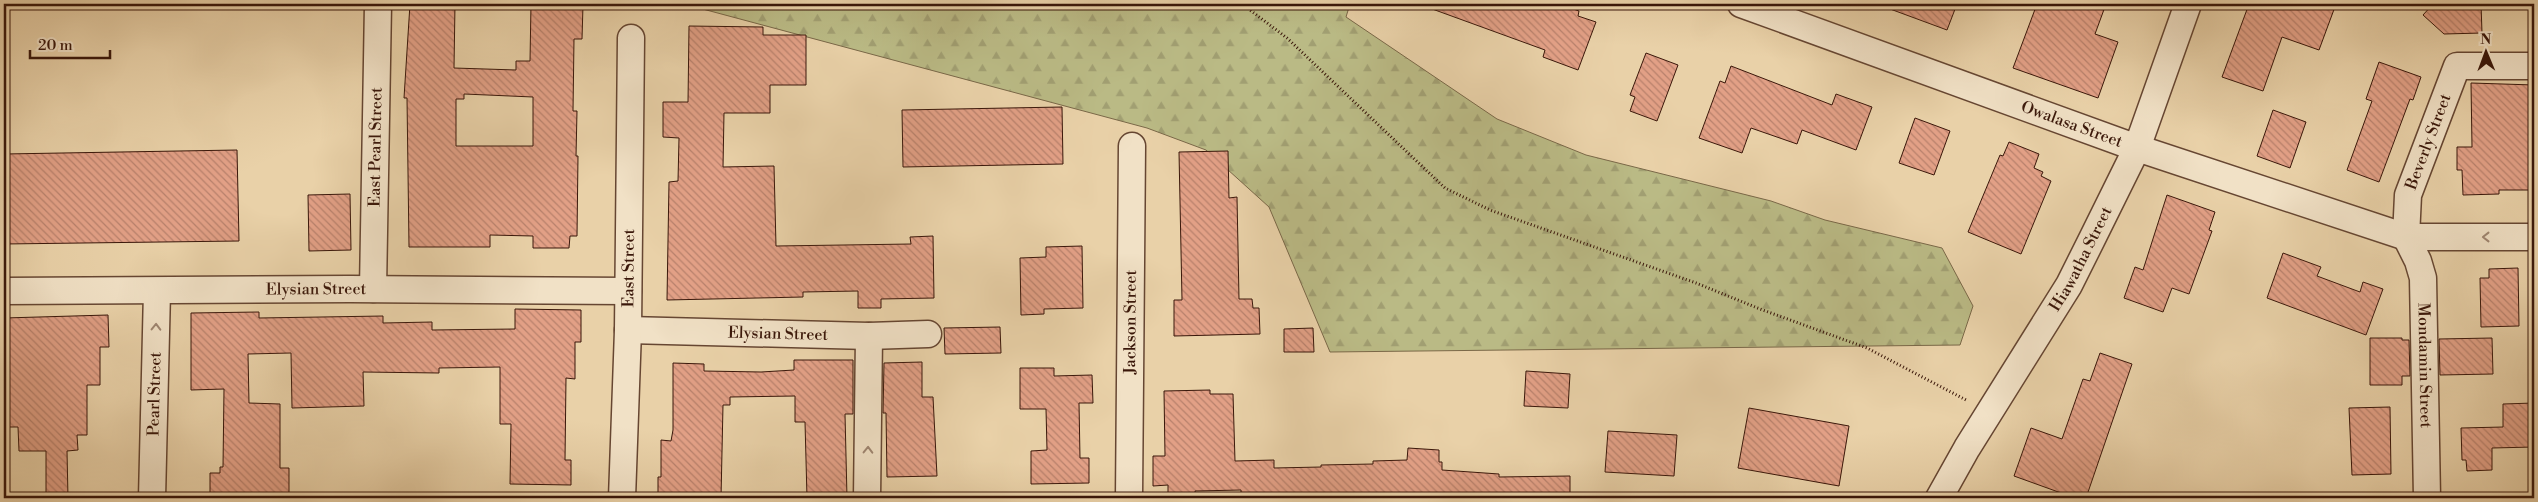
<svg xmlns="http://www.w3.org/2000/svg" width="2538" height="502" viewBox="0 0 2538 502" font-family="'Libre Bodoni',serif">
  <style>
    .forest { fill: url(#forest-firs); stroke: #7a6848 }
    .building { fill: url(#building-back-hatch); stroke: #3a170a; fill-rule: evenodd }
    .lines { fill: none; stroke-linecap: round; stroke-linejoin: round }
    .street-casing { stroke: #664632; stroke-width: 29 }
    .path { stroke: #3a170a; stroke-width: 3; stroke-dasharray: 1 2.5; stroke-linecap: butt }
    .street { stroke: #f1e1c6; stroke-width: 26 }
    .oneway { stroke: #9f8671 }
    .labels { text-anchor: middle; dominant-baseline: central; stroke-width: 5; stroke-linejoin: round; paint-order: stroke }
    .street-label { font-size: 16px; fill: #3a170a; stroke: #f1e1c6 }
  </style>
  <defs>
    <pattern id="forest-firs" width="22" height="20" patternUnits="userSpaceOnUse" patternTransform="scale(1.25)"><rect width="22" height="20" fill="#baba85"/><path d="M5 1l3.5 6h-7zM16 11l3.5 6h-7z" fill="#a19f72"/></pattern>
    <pattern id="building-back-hatch" width="6" height="6" patternUnits="userSpaceOnUse" patternTransform="scale(1.25)"><rect width="6" height="6" fill="#e2a086"/><path d="M-1 5l2 2M0 0l6 6M5-1l2 2" fill="none" stroke="#b8816c"/></pattern>
  </defs>
  <rect width="100%" height="100%" fill="#e9d1a8"/>
  <filter id="stains"><feTurbulence type="fractalNoise" baseFrequency=".004" numOctaves="4"/><feColorMatrix values="0 0 0 0 .2 0 0 0 0 .09 0 0 0 0 .02 0 0 0 .5 -.17"/></filter>
  <radialGradient id="worn" r=".72"><stop offset=".6" stop-color="#630" stop-opacity="0"/><stop offset="1" stop-color="#630" stop-opacity=".3"/></radialGradient>
  <polygon class="forest" points="684,4 1350,4 1346,17 1497,119 1586,155 1771,201 1825,220 1942,248 1973,306 1960,345 1330,352 1269,207 1206,150 1147,128"/>
  <g class="building">
    <path d="M 410,4 L 455,4 L 454,68 L 516,70 L 516,61 L 530,61 L 531,4 L 583,5 L 582,39 L 574,39 L 573,111 L 577,111 L 576,156 L 578,156 L 577,236 L 570,236 L 569,248 L 533,248 L 533,236 L 490,235 L 490,247 L 409,247 L 407,98 L 404,98 ZM 464,94 L 533,97 L 533,146 L 456,146 L 456,99 L 464,99 Z"/>
    <polygon points="1425,4 1559,4 1579,11 1578,16 1596,22 1578,70 1543,57 1545,50 1424,6"/>
    <polygon points="1882,4 1957,4 1947,30 1882,6"/>
    <polygon points="2037,4 2106,4 2095,34 2118,42 2098,98 2013,68"/>
    <polygon points="2249,4 2336,4 2319,50 2282,37 2263,91 2222,77"/>
    <polygon points="2433,4 2481,4 2482,33 2444,34 2423,15"/>
    <polygon points="689,26 763,27 763,35 806,35 806,85 770,85 770,113 724,113 723,167 774,166 776,246 911,244 910,237 933,236 934,298 881,299 881,308 858,308 858,291 803,292 803,297 667,300 669,182 678,181 679,138 663,137 663,102 688,102"/>
    <polygon points="1646,53 1678,65 1657,121 1630,111 1635,97 1630,95"/>
    <polygon points="2379,62 2421,77 2413,100 2410,99 2379,182 2347,170 2372,101 2366,99"/>
    <polygon points="1731,66 1832,105 1836,94 1872,107 1856,150 1802,130 1797,144 1751,128 1742,153 1699,138 1720,81 1725,83"/>
    <polygon points="2471,83 2534,85 2534,190 2499,190 2499,194 2463,195 2462,170 2457,170 2457,147 2472,147"/>
    <polygon points="1062,107 1063,164 903,167 902,110"/>
    <polygon points="2273,110 2306,122 2290,168 2257,156"/>
    <polygon points="1915,118 1950,131 1934,175 1899,163"/>
    <polygon points="2009,142 2039,154 2034,168 2043,172 2041,176 2051,181 2021,254 1968,232 2000,155 2003,156"/>
    <polygon points="237,150 239,241 4,244 4,154"/>
    <polygon points="1228,151 1229,198 1237,197 1239,299 1252,299 1253,308 1259,308 1260,334 1174,336 1174,300 1182,300 1179,152"/>
    <polygon points="350,194 351,250 309,251 308,195"/>
    <polygon points="2167,195 2215,212 2209,230 2212,231 2189,294 2172,288 2163,312 2124,298 2135,267 2143,270"/>
    <polygon points="1082,246 1083,308 1044,309 1044,314 1021,315 1020,258 1046,257 1046,247"/>
    <polygon points="2283,253 2321,267 2317,276 2360,292 2363,282 2383,289 2366,335 2267,298"/>
    <polygon points="2518,268 2519,326 2481,327 2480,278 2489,278 2489,269"/>
    <polygon points="515,309 581,310 581,342 575,342 575,379 566,378 565,460 571,460 571,485 510,484 511,424 500,424 500,367 439,368 439,373 363,372 364,406 292,408 291,353 248,354 249,403 280,404 280,468 289,468 289,496 220,496 220,493 210,493 210,473 220,473 220,467 223,467 224,389 191,390 191,313 259,312 259,318 383,316 383,323 432,322 432,330 515,329"/>
    <polygon points="108,315 109,347 100,347 100,385 87,385 87,435 77,435 78,450 67,451 68,498 46,498 46,451 19,451 18,427 4,427 4,318"/>
    <polygon points="1000,327 1001,353 945,354 944,328"/>
    <polygon points="1313,328 1314,352 1284,352 1284,329"/>
    <polygon points="2370,338 2402,338 2402,340 2409,340 2410,376 2402,376 2402,385 2370,385"/>
    <polygon points="2492,338 2493,374 2440,375 2439,339"/>
    <polygon points="2100,353 2132,364 2086,498 2075,498 2014,476 2031,428 2062,439 2083,379 2090,381"/>
    <polygon points="794,360 853,360 853,414 845,414 847,498 807,498 805,422 795,422 795,396 730,397 730,405 723,405 721,498 658,498 658,477 661,477 661,440 671,441 673,430 673,363 704,364 704,371 761,372 794,370"/>
    <polygon points="922,362 922,397 933,397 937,476 887,477 886,413 883,413 884,363"/>
    <polygon points="1020,368 1054,368 1054,376 1092,375 1093,403 1079,403 1080,458 1089,458 1089,483 1031,484 1031,451 1047,450 1046,409 1020,409"/>
    <polygon points="1526,371 1570,374 1568,408 1524,406"/>
    <polygon points="1210,390 1210,394 1233,394 1235,461 1274,460 1274,468 1321,467 1321,465 1373,464 1373,461 1407,460 1408,448 1439,450 1439,462 1442,462 1442,470 1499,474 1499,477 1570,476 1570,497 1241,498 1241,490 1195,491 1196,498 1168,498 1168,485 1153,486 1153,456 1165,456 1164,391"/>
    <polygon points="2534,403 2534,447 2492,448 2492,470 2467,471 2466,460 2462,460 2461,428 2503,427 2503,404"/>
    <polygon points="2390,407 2391,474 2352,475 2349,408"/>
    <polygon points="1749,408 1849,426 1839,486 1738,468"/>
    <polygon points="1608,431 1677,435 1674,476 1605,472"/>
  </g>
  <g class="lines">
    <g class="street-casing">
      <g id="street">
        <path id="s1" d="M 1741,4 L 2137,148 L 2406,237 L 2534,237"/>
        <path id="s2" d="M 2406,237 L 2418,261 L 2423,278 L 2427,498"/>
        <path id="s3" d="M 2406,237 L 2408,195 L 2457,66 L 2534,66"/>
        <path id="s4" d="M 373,289 L 378,4"/>
        <path id="s5" d="M 4,291 L 350,289 L 628,291"/>
        <path id="s6" d="M 628,330 L 869,336 L 928,334"/>
        <path id="s7" d="M 152,498 L 157,291"/>
        <path id="s8" d="M 622,498 L 628,330 L 631,38"/>
        <polyline points="867,498 869,336"/>
        <path id="s9" d="M 1129,498 L 1132,146"/>
        <path id="s10" d="M 1939,498 L 1967,448 L 2069,285 L 2092,239 L 2137,148 L 2188,4"/>
      </g>
    </g>
    <polyline class="path" points="1242,4 1287,38 1445,188 1490,210 1696,283 1760,309 1867,348 1966,400"/>
    <use href="#street" class="street"/>
  </g>
  <defs><path id="oneway-chevron" d="M-2-3.5L2.5 0L-2 3.5" fill="none" stroke-width="1.6" stroke-linecap="round" stroke-linejoin="round" transform="scale(1.25)"/></defs>
  <g class="oneway">
    <use href="#oneway-chevron" transform="translate(2486 237) rotate(180)"/>
    <use href="#oneway-chevron" transform="translate(156 327) rotate(-89)"/>
    <use href="#oneway-chevron" transform="translate(868 450) rotate(-89)"/>
  </g>
  <g class="labels">
    <g class="street-label">
      <text stroke="none"><textPath href="#s1" startOffset="352">Owalasa Street</textPath></text>
      <text stroke="none"><textPath href="#s3" startOffset="99">Beverly Street</textPath></text>
      <text stroke="none"><textPath href="#s4" startOffset="142">East Pearl Street</textPath></text>
      <text stroke="none"><textPath href="#s10" startOffset="278">Hiawatha Street</textPath></text>
      <text stroke="none"><textPath href="#s8" startOffset="230">East Street</textPath></text>
      <text stroke="none"><textPath href="#s5" startOffset="312">Elysian Street</textPath></text>
      <text stroke="none"><textPath href="#s9" startOffset="176">Jackson Street</textPath></text>
      <text stroke="none"><textPath href="#s6" startOffset="150">Elysian Street</textPath></text>
      <text stroke="none"><textPath href="#s2" startOffset="132">Mondamin Street</textPath></text>
      <text stroke="none"><textPath href="#s7" startOffset="104">Pearl Street</textPath></text>
    </g>
  </g>
  <rect width="2538" height="502" fill="none" stroke="#e9d1a8" stroke-width="20"/>
  <rect x="5" y="5" width="2528" height="492" fill="none" stroke="#3a170a" stroke-width="2.5"/>
  <rect x="10" y="10" width="2518" height="482" fill="none" stroke="#3a170a"/>
  <g transform="translate(2486 52) rotate(359)" stroke="#f1e1c6" stroke-width="4" paint-order="stroke">
  <path d="M0-4L9 19L0 12L-9 19Z" fill="#3a170a"/>
  <text y="-8" font-size="14" font-weight="bold" text-anchor="middle" fill="#3a170a">N</text>
  </g>
  <path d="M30 50v8h80v-8" fill="none" stroke="#3a170a" stroke-width="2.5"/>
  <text x="38" y="50" font-size="15" fill="#3a170a" stroke="#f1e1c6" stroke-width="4" paint-order="stroke">20 m</text>
  <rect width="100%" height="100%" filter="url(#stains)"/>
  <rect width="100%" height="100%" fill="url(#worn)"/>
</svg>
